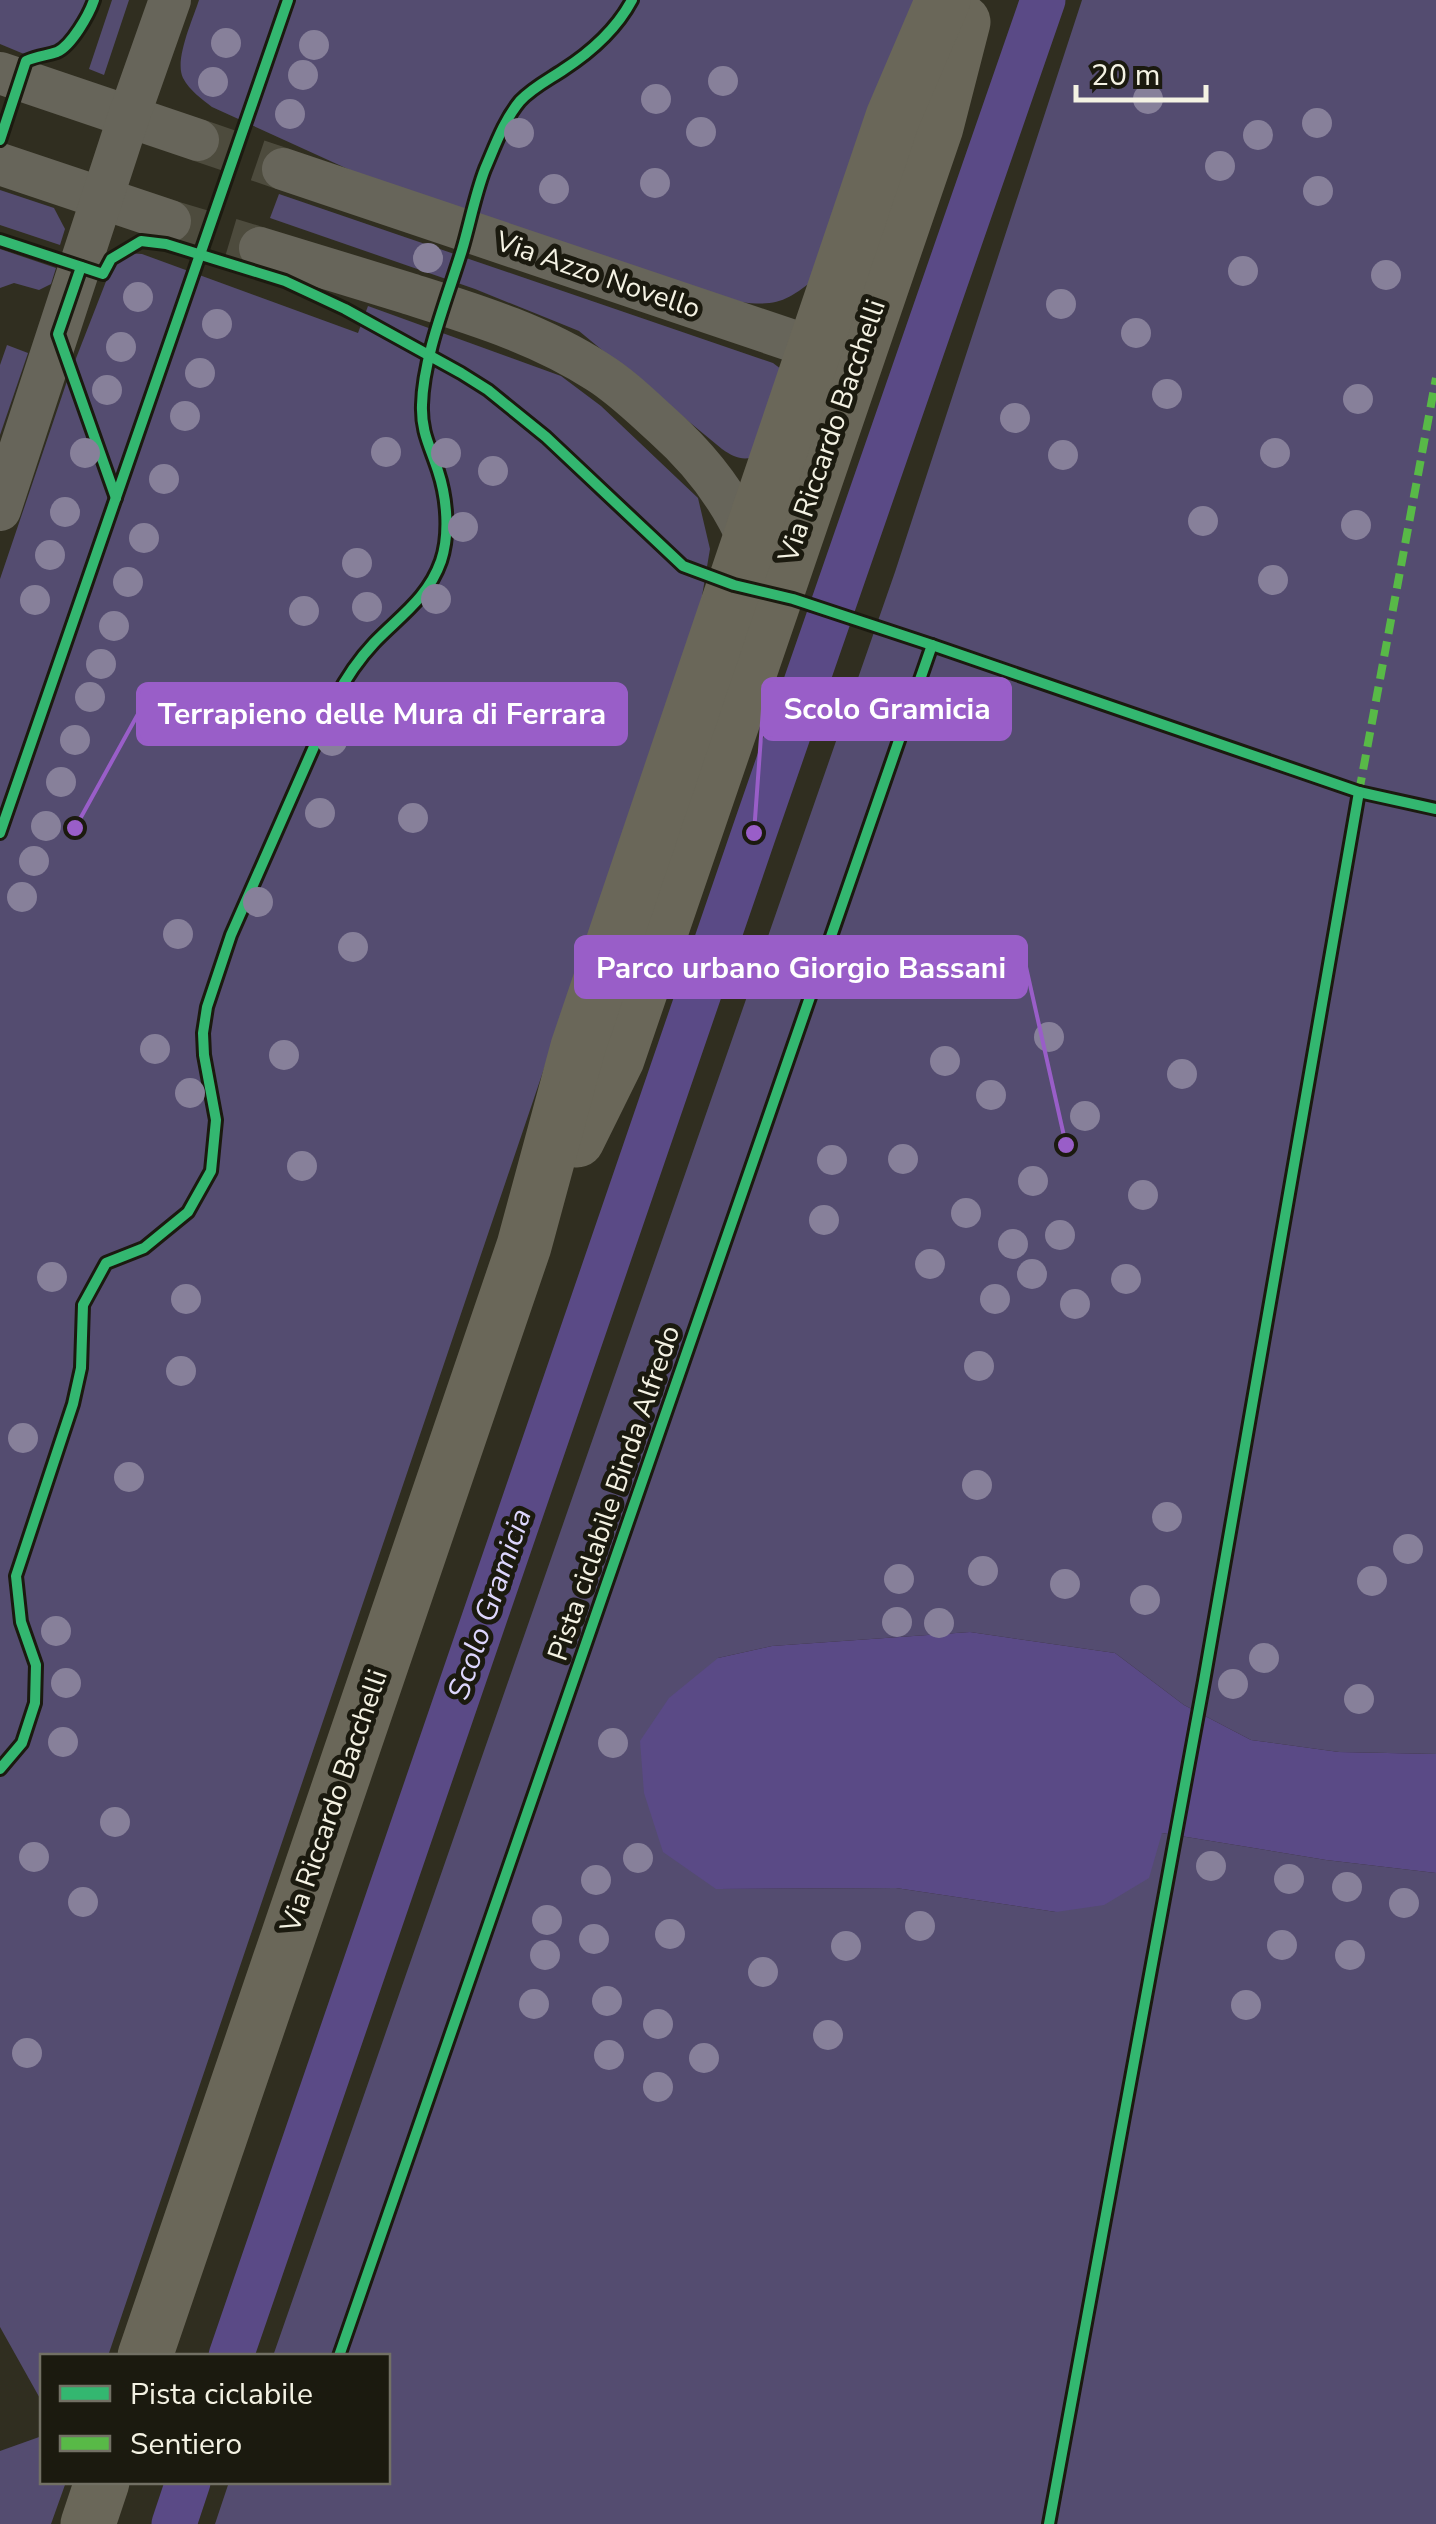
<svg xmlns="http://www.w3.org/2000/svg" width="1436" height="2524" viewBox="0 0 1436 2524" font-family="'Nunito Sans',sans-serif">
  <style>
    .green { fill: #544c70 }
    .water { fill: #5a4a86 }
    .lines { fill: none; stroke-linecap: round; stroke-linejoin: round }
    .canal { stroke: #5a4a86; stroke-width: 45 }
    .minor-tunnel { stroke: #4d4b3d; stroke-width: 42; stroke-dasharray: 42 21; stroke-linecap: butt }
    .path { stroke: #6c6a5f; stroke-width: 6; stroke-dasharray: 2.5 8; stroke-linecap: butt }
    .minor { stroke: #67655a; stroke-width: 42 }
    .secondary { stroke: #6a6759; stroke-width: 55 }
    .quiet { stroke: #58b947; stroke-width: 8; stroke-dasharray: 15 8; stroke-linecap: butt }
    .cycleway-casing { stroke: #1b1a0f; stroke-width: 16 }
    .cycleway { stroke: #33b770; stroke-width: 10 }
    .tree { fill: #87809a }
    .labels { text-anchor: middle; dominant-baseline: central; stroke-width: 10; stroke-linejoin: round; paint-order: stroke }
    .street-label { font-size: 28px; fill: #f4f2e3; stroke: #1b1a0f }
    .water-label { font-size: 30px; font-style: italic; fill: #ddd6fd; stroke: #1b1a0f }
    .leader { fill: none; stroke: #995ec8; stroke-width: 4 }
    .callout-dot { fill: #995ec8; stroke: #1b1a0f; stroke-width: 4 }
    .callout { fill: #995ec8; stroke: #995ec8; stroke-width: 4 }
    .callout-label { font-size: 30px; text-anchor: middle; font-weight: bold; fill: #fff }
  </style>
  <rect width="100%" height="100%" fill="#302e20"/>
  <g class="green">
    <polygon points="0,0 89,0 74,29 58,48 24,54 0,44"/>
    <polygon points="112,0 129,0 104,75 89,69"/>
    <path d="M 199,0 L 914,0 L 817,277 C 789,300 777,307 741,302 L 372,180 L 212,107 C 202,99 190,91 183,78 C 174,60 193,19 199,0 Z"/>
    <polygon points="1082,0 1436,0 1436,1754 1339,1752 1251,1740 1184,1705 1115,1653 970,1632 772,1646 718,1658 716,1889 896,1888 1056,1912 1162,1833 1326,1860 1436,1873 1436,2524 215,2524 229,2482 388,2482 388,2356 273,2356 895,572"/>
    <polygon points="0,190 54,208 65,229 60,245 0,225"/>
    <path d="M 279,194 L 773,363 L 781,369 L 758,456 C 743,461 735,458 722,449 L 579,331 L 475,289 L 270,218 Z"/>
    <polygon points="0,249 56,268 51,284 39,290 14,283 0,288"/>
    <polygon points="127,253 142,254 358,333 368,306 561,376 601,406 698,498 710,549 700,608 108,2356 42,2356 42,2402 0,2327 0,579 66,384 112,266"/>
    <polygon points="7,345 28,353 0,435 0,365"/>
    <polygon points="42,2436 42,2482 66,2482 51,2524 0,2524 0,2451"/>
  </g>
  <polygon class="water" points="970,1632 1115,1653 1184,1705 1251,1740 1339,1752 1436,1754 1436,1873 1326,1860 1162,1833 1149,1878 1104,1905 1056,1912 896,1888 716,1889 663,1852 644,1793 640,1741 669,1698 718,1658 772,1646"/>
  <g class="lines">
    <g class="canal">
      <polyline points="231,2356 754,833 1043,0"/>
      <polyline points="174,2524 188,2482"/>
    </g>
    <g class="minor-tunnel">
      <polyline points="198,140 283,169"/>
      <polyline points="170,221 260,248"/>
    </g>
    <g class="path">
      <path d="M 399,339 C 428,355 458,370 486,389 C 557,439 620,507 683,566 L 690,568"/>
      <polyline points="82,401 116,498"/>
      <polyline points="821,609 1359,792 1436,809"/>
      <path d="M 0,1769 L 22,1743 L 35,1703 L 36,1665 L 21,1622 L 16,1576 L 73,1404 L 81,1368 L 83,1305 L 106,1263 L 144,1248 L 188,1212 L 211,1171 L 216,1120 L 204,1055 L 203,1033 L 207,1007 L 231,935 L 335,699 C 346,678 358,659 375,642 C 401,616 430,597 441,560 C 450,533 447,496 437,469 C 432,454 426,442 423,426 C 419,398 426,368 434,342"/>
      <polyline points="1049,2524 1204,1681 1359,792"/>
    </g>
    <g class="minor">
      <polyline points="0,73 198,140"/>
      <polyline points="0,164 170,221"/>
      <polyline points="283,169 814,348"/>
      <path d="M 260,248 C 309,263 358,278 407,293 C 473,314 540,334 598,372 C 622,387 642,407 663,426 C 700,459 730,497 749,542"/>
      <polyline points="0,510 129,116 170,0"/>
    </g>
    <g class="secondary">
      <polyline points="577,1140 617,1059 936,127 963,22"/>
      <polyline points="145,2356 524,1246 578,1047 893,117 943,0"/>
      <polyline points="88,2524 102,2482"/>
    </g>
    <polyline class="quiet" points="1359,792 1436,378"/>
    <g class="cycleway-casing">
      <g id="cycleway">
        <path d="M 0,140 L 26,61 C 39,55 46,56 57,52 C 71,46 89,15 94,0"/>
        <polyline points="0,240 103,274 111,259 141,241 166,244 285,281 345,309 461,373 488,390 546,437 683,566 734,585 793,599 932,645 1359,792 1436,809"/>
        <polyline points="81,267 58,334 116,498"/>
        <polyline points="0,833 288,0"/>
        <path d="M 0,1769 L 22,1743 L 35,1703 L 36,1665 L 21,1622 L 16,1576 L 73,1404 L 81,1368 L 83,1305 L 106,1263 L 144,1248 L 188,1212 L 211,1171 L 216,1120 L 204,1055 L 203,1033 L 207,1007 L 231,935 L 335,699 C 346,678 358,660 374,643 C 400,616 428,598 441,561 C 450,534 447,498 438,471 C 430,446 421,432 422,405 C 423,357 448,296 462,250 C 470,223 475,195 485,169 C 495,146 504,120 520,101 C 532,88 548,80 563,70 C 591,52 616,30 632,0"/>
        <polyline points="339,2356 932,645"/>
        <polyline points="1049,2524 1204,1681 1359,792"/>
      </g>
    </g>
    <use href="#cycleway" class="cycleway"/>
  </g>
  <g class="tree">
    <circle cx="226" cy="43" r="15"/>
    <circle cx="314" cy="45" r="15"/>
    <circle cx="303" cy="75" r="15"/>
    <circle cx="723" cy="81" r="15"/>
    <circle cx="213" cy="82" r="15"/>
    <circle cx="656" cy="99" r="15"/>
    <circle cx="1148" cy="99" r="15"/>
    <circle cx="290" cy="114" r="15"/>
    <circle cx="1317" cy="123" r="15"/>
    <circle cx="701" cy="132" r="15"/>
    <circle cx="519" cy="133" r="15"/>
    <circle cx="1258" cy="135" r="15"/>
    <circle cx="1220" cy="166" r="15"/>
    <circle cx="655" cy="183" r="15"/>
    <circle cx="554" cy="189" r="15"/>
    <circle cx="1318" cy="191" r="15"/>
    <circle cx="428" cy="258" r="15"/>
    <circle cx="1243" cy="271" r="15"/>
    <circle cx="1386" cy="275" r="15"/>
    <circle cx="138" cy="297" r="15"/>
    <circle cx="1061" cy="304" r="15"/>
    <circle cx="217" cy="324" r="15"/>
    <circle cx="1136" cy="333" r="15"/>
    <circle cx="121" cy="347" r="15"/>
    <circle cx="200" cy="373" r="15"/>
    <circle cx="107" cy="390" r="15"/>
    <circle cx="1167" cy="394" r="15"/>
    <circle cx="1358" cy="399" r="15"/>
    <circle cx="185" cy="416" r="15"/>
    <circle cx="1015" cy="418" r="15"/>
    <circle cx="386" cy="452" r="15"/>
    <circle cx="85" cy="453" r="15"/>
    <circle cx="446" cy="453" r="15"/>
    <circle cx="1275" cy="453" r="15"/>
    <circle cx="1063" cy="455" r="15"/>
    <circle cx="493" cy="471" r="15"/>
    <circle cx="164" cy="479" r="15"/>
    <circle cx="65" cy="512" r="15"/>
    <circle cx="1203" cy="521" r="15"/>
    <circle cx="1356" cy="525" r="15"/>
    <circle cx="463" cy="527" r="15"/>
    <circle cx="144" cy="538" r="15"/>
    <circle cx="50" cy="555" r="15"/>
    <circle cx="357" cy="563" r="15"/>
    <circle cx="1273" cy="580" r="15"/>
    <circle cx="128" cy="582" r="15"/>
    <circle cx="436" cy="599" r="15"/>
    <circle cx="35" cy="600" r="15"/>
    <circle cx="367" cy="607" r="15"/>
    <circle cx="304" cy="611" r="15"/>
    <circle cx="114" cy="626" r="15"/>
    <circle cx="101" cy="664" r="15"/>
    <circle cx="90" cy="697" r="15"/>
    <circle cx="75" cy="740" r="15"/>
    <circle cx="332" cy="741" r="15"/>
    <circle cx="61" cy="782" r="15"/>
    <circle cx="320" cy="813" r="15"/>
    <circle cx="413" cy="818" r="15"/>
    <circle cx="46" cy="826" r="15"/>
    <circle cx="34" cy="861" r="15"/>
    <circle cx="22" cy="897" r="15"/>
    <circle cx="258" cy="902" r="15"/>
    <circle cx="178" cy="934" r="15"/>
    <circle cx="353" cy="947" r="15"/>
    <circle cx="1049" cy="1037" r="15"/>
    <circle cx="155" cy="1049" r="15"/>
    <circle cx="284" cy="1055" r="15"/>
    <circle cx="945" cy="1061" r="15"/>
    <circle cx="1182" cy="1074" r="15"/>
    <circle cx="190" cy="1093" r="15"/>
    <circle cx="991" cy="1095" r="15"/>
    <circle cx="1085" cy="1116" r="15"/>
    <circle cx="903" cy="1159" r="15"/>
    <circle cx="832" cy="1160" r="15"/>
    <circle cx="302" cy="1166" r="15"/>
    <circle cx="1033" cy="1181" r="15"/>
    <circle cx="1143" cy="1195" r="15"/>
    <circle cx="966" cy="1213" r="15"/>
    <circle cx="824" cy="1220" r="15"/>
    <circle cx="1060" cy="1235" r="15"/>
    <circle cx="1013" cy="1244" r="15"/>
    <circle cx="930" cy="1264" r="15"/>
    <circle cx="1032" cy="1274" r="15"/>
    <circle cx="52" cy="1277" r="15"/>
    <circle cx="1126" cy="1279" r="15"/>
    <circle cx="186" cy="1299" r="15"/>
    <circle cx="995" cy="1299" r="15"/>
    <circle cx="1075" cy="1304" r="15"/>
    <circle cx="979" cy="1366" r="15"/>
    <circle cx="181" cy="1371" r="15"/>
    <circle cx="23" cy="1438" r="15"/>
    <circle cx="129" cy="1477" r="15"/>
    <circle cx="977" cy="1485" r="15"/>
    <circle cx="1167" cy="1517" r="15"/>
    <circle cx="1408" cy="1549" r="15"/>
    <circle cx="983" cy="1571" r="15"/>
    <circle cx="899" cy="1579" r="15"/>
    <circle cx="1372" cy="1581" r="15"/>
    <circle cx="1065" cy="1584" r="15"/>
    <circle cx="1145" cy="1600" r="15"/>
    <circle cx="897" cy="1622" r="15"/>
    <circle cx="939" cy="1623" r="15"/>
    <circle cx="56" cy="1631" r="15"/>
    <circle cx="1264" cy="1658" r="15"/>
    <circle cx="66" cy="1683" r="15"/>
    <circle cx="1233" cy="1684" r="15"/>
    <circle cx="1359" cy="1699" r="15"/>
    <circle cx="63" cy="1742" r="15"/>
    <circle cx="613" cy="1743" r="15"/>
    <circle cx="115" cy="1822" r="15"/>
    <circle cx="34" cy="1857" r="15"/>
    <circle cx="638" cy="1858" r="15"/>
    <circle cx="1211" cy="1866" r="15"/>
    <circle cx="1289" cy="1879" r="15"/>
    <circle cx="596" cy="1880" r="15"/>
    <circle cx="1347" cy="1887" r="15"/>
    <circle cx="83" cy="1902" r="15"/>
    <circle cx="1404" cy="1903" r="15"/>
    <circle cx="547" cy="1920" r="15"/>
    <circle cx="920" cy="1926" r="15"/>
    <circle cx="670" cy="1934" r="15"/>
    <circle cx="594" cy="1939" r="15"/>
    <circle cx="1282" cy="1945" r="15"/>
    <circle cx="846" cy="1946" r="15"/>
    <circle cx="545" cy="1955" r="15"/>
    <circle cx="1350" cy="1955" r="15"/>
    <circle cx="763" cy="1972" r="15"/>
    <circle cx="607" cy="2001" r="15"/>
    <circle cx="534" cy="2004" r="15"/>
    <circle cx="1246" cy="2005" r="15"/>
    <circle cx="658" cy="2024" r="15"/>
    <circle cx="828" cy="2035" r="15"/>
    <circle cx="27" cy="2053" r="15"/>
    <circle cx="609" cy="2055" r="15"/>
    <circle cx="704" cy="2058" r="15"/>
    <circle cx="658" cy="2087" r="15"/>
  </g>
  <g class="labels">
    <g class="street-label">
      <text transform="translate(598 275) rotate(19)">Via Azzo Novello</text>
      <text transform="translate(832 431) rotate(-71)">Via Riccardo Bacchelli</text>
      <text transform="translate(614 1493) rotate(-71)">Pista ciclabile Binda Alfredo</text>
      <text transform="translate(334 1801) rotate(-71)">Via Riccardo Bacchelli</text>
    </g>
    <g class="water-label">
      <text transform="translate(490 1604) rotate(-71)">Scolo Gramicia</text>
    </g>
  </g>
  <path class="leader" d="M754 833L763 709M75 828L138 714M1066 1145L1026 967"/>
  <g class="callout-dot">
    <circle cx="754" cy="833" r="10"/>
    <circle cx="75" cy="828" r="10"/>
    <circle cx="1066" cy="1145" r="10"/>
  </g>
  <g class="callout">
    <rect x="763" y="679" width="247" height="60" rx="10"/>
    <rect x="138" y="684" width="488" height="60" rx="10"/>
    <rect x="576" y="937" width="450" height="60" rx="10"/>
  </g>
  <g class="callout-label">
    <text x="887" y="719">Scolo Gramicia</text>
    <text x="382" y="724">Terrapieno delle Mura di Ferrara</text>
    <text x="801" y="978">Parco urbano Giorgio Bassani</text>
  </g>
  <rect x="40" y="2354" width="350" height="130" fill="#1b1a0f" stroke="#727064" stroke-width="2.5"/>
  <rect x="60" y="2386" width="50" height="15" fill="#33b770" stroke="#727064" stroke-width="2.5"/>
  <text x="130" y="2404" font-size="30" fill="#f4f2e3">Pista ciclabile</text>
  <rect x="60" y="2436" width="50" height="15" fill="#58b947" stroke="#727064" stroke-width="2.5"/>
  <text x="130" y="2454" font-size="30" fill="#f4f2e3">Sentiero</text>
  <path d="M1076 85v15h130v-15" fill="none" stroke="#f4f2e3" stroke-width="5"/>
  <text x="1091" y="85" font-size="30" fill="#f4f2e3" stroke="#1b1a0f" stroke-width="8" paint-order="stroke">20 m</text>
</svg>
